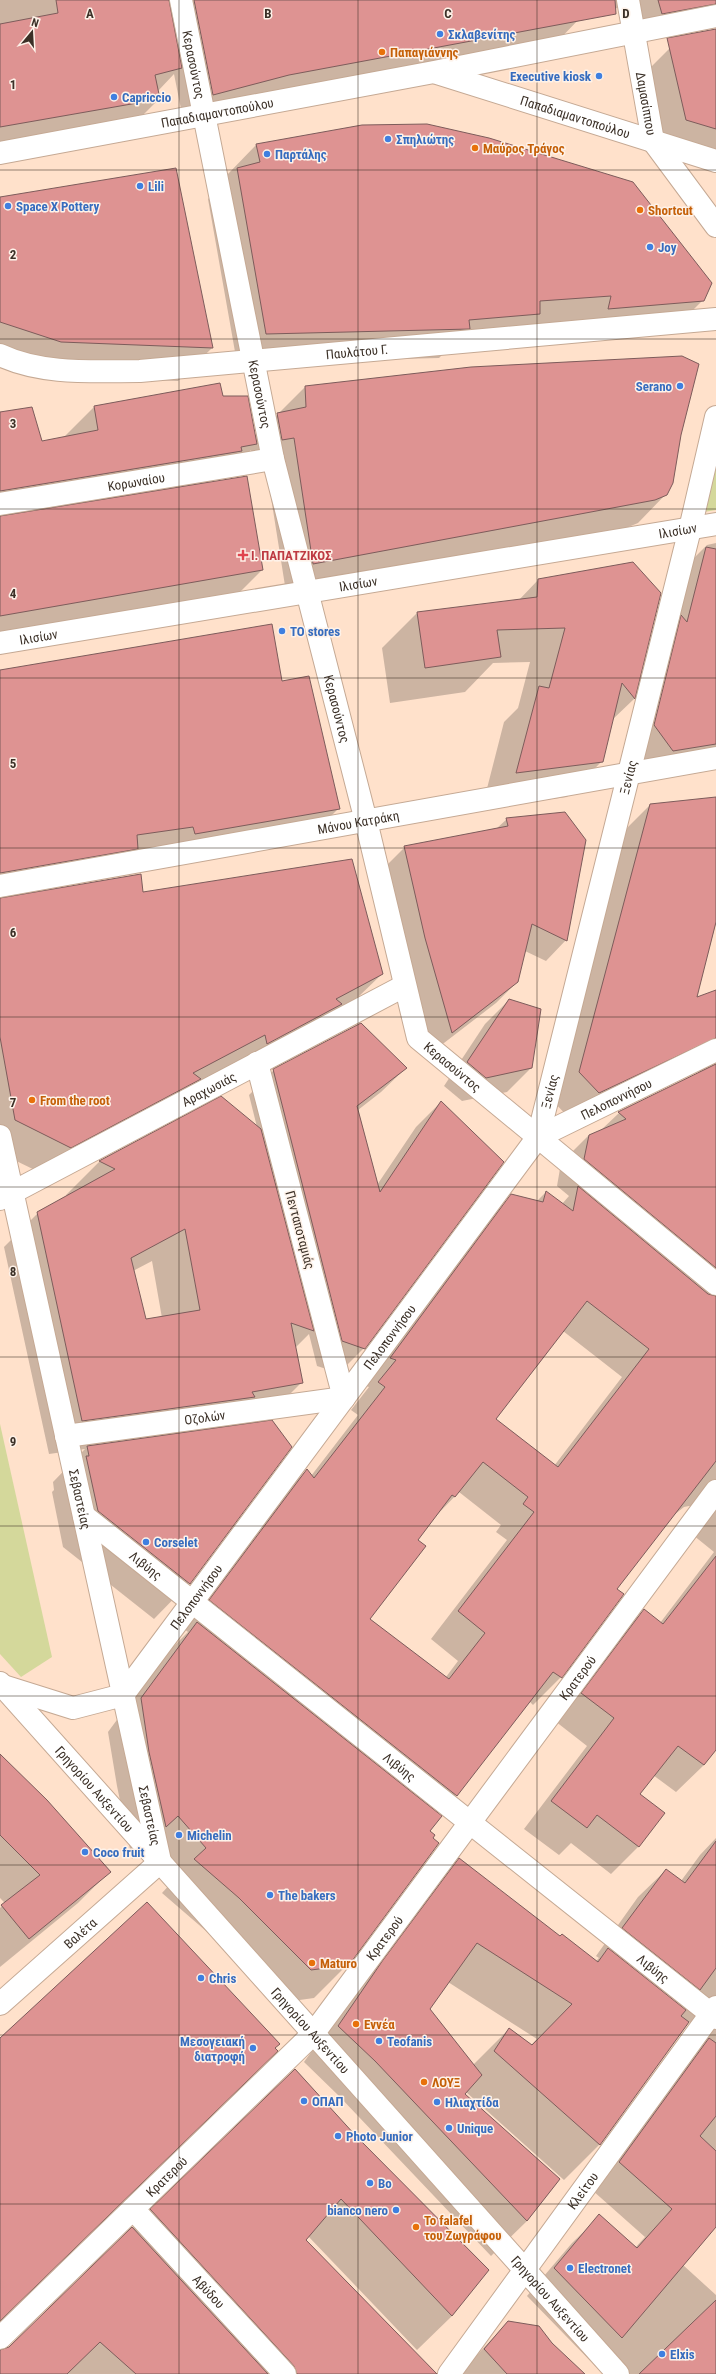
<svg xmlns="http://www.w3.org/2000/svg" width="716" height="2374" viewBox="0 0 716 2374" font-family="'Roboto Condensed',sans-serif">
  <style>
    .green { fill: #d4d89b }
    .shadow { fill: #0003; fill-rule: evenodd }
    .building { fill: #de9392; stroke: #7d5c5b; fill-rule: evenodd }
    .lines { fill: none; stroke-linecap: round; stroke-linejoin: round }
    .street-casing { stroke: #c5a994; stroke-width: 24 }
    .secondary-casing { stroke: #c5a994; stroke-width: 24 }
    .street { stroke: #fff; stroke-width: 22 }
    .secondary { stroke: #fff; stroke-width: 22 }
    .grid { fill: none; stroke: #3b3027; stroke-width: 1; stroke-opacity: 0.55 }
    .shop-dot { fill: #3f7fe0; stroke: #fef2e9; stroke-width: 1.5 }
    .food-dot { fill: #e8710a; stroke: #fef2e9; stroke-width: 1.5 }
    .health-dot { fill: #e0444e; stroke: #fef2e9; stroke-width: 1.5 }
    .labels { text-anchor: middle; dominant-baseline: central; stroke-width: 3; stroke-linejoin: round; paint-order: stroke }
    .shop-label { font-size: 13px; font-weight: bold; fill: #366cbe; stroke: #fef2e9; text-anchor: start }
    .food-label { font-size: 13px; font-weight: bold; fill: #c56008; stroke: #fef2e9; text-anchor: start }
    .street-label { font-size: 13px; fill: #3b3027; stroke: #fef2e9 }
    .health-label { font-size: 13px; font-weight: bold; fill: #be3a42; stroke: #fef2e9; text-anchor: start }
    .grid-label { font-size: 13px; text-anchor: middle; font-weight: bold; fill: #3b3027; stroke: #fef2e9; stroke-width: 3; stroke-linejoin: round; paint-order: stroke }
  </style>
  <rect width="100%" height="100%" fill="#ffe1cb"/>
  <g class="green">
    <polygon points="716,467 716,510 704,512"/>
    <polygon points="0,1424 52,1657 21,1677 0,1654"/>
  </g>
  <g class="shadow">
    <polygon points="0,0 716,0 716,11 627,28 623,7 584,14 549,50 184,124 174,74 158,91 159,99 130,128 0,150"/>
    <polygon points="716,41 716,159 662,143 646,72 670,48"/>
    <polygon points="362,126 703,300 673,330 448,349 439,358 237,363 208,199 228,179 227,175 256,145"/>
    <polygon points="0,198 212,348 178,381 27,375 0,366"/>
    <polygon points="305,387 666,494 638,523 626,528 286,592 266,466 254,468 251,450 225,475 216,477 209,483 262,570 231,601 0,642 0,413 41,442 63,438 95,406 222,397 255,437"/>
    <polygon points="716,543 716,769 642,782 623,756 676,576 707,545"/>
    <polygon points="538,580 660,593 634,699 612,720 602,761 567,797 482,808 504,722 518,708 530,662 493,663 465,692 390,703 382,648 417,613 518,601"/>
    <polygon points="0,672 281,682 339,808 311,836 0,895"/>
    <path d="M 716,798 L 716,923 L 694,1006 L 716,995 L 716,1749 L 704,1765 L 676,1792 L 653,1775 L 639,1794 L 639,1846 L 611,1874 L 571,1843 L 559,1855 L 524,1829 L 587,1746 L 555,1721 L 616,1638 L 644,1611 L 660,1623 L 714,1552 L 693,1535 L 696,1508 L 689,1506 L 684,1507 L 670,1518 L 615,1589 L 622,1595 L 561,1677 L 533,1705 L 529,1701 L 456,1795 L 437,1814 L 348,1964 L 314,1998 L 278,2003 L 206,1931 L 162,1893 L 173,1881 L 144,1849 L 132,1859 L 117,1786 L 108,1732 L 164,1656 L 188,1632 L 183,1628 L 280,1497 L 307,1470 L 311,1476 L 358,1415 L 351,1410 L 369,1387 L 363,1385 L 484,1223 L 512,1195 L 537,1201 L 546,1192 L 562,1204 L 569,1196 L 557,1186 L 561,1163 L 589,1135 L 600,1131 L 619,1113 L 700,1073 L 696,1067 L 571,1120 L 552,1100 L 623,832 L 650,805 ZM 563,1331 L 622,1377 L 554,1466 L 495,1420 ZM 459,1492 L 501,1525 L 496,1532 L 507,1540 L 431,1639 L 458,1661 L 446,1677 L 369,1619 L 416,1540 L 434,1518 Z"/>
    <polygon points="507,819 566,940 546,961 525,951 517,982 496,1003 431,1053 384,868 405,847 496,829"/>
    <polygon points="142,893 382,974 354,1001 43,1174 0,1153 0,899"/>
    <polygon points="509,1000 531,1068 507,1092 462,1101 444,1086 485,1024"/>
    <path d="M 406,1068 L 381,1092 L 358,1110 L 377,1185 L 416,1127 L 441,1102 L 364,1348 L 339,1373 L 317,1366 L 309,1334 L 295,1348 L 302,1382 L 268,1416 L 228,1423 L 223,1428 L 290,1447 L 189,1583 L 154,1619 L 63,1547 L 52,1492 L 54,1490 L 53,1482 L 85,1449 L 49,1454 L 4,1247 L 38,1213 L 68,1196 L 66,1195 L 99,1162 L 221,1098 L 257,1127 L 249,1095 L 274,1070 ZM 152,1261 L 162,1318 L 145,1321 L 133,1271 Z"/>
    <polygon points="0,1755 109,1872 78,1903 0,1967 0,1908 5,1903 0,1898"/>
    <path d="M 716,1838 L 716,2225 L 683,2265 L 716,2295 L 716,2374 L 603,2374 L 527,2296 L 572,2243 L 600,2216 L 635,2248 L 645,2237 L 592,2190 L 696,2025 L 689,2022 L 599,2145 L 564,2180 L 466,2092 L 464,2095 L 559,2180 L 527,2221 L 491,2256 L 339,2096 L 304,2062 L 424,1895 L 459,1860 L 560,1937 L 596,1961 L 599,1958 L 596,1956 L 638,1897 L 666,1870 L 681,1881 L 700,1855 ZM 448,1982 L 537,2039 L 531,2045 L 509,2029 L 473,2065 L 428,2009 Z"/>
    <polygon points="356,2137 487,2271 452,2316 417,2350 308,2236 305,2240 319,2374 0,2374 0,2350 9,2348 151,2210"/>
    <polygon points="508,2322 551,2343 583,2374 459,2374"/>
  </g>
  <g class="building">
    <polygon points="56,0 169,0 182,68 155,75 160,99 0,127 0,24 58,13"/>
    <polygon points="194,0 615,0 616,14 289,75 213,95"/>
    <polygon points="658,0 716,0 716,4 662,14"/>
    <polygon points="716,29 716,129 686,120 667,38"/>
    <polygon points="427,124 489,138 633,182 712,283 704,301 608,309 611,296 540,301 540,314 469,320 470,329 266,334 237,168 260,162 256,144 362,125"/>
    <polygon points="176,168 213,348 61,342 0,322 0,197"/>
    <polygon points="682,356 699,364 681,435 673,483 667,495 655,500 313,564 294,438 282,440 277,413 306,407 305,386 471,367"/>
    <polygon points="220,383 223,396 248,396 257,444 241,447 242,451 0,491 0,412 32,407 42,441 98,430 94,406"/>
    <polygon points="247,476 263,570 0,616 0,516"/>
    <polygon points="706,547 716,549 716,744 673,751 654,725 681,615 687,622"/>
    <polygon points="633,562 661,593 635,699 622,683 603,762 516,773 539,686 549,688 565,628 497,630 501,657 425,668 417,612 537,597 538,579"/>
    <polygon points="272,624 282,681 309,676 340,809 195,834 193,827 137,835 138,849 0,873 0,670"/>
    <polygon points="716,797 716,922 697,997 716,990 716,1038 599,1093 579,1072 650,804"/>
    <polygon points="565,812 586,840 567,941 532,924 518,982 452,1033 425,938 404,846 508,826 506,818"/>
    <polygon points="352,859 383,974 336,999 342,1004 267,1044 265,1035 193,1073 201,1079 71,1148 15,1120 0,1037 0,898 141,874 143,892"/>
    <polygon points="509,999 541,1009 532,1068 486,1078 467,1062"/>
    <polygon points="361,1023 407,1068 357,1106 380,1192 441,1101 504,1162 365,1349 342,1341 273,1069"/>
    <polygon points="716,1064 716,1268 584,1159 589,1135 626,1119 618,1112"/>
    <path d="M 221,1096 L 261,1129 L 314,1331 L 291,1323 L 303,1383 L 252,1392 L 255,1397 L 82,1421 L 37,1212 L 115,1169 L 99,1161 ZM 185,1229 L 200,1310 L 146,1319 L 131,1258 Z"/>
    <path d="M 578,1186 L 708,1294 L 716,1296 L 716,1461 L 617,1589 L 624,1594 L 562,1678 L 553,1672 L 457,1796 L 209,1600 L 307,1469 L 314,1478 L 385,1387 L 378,1382 L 396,1360 L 390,1358 L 511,1194 L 543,1202 L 546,1191 L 573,1211 ZM 587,1301 L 649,1349 L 558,1467 L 496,1419 ZM 483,1462 L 528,1497 L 523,1504 L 534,1512 L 458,1611 L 485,1633 L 449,1679 L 370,1619 L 426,1546 L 418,1540 L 452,1495 L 455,1497 Z"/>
    <polygon points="272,1420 292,1447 190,1584 98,1511 86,1456 89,1456 87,1446"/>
    <polygon points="716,1556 716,1750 704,1765 678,1746 640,1794 665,1813 639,1847 597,1815 587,1828 551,1801 614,1718 581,1693 644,1609 663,1624"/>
    <polygon points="197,1622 442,1816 430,1831 435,1835 433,1838 439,1843 349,1965 311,1970 239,1898 194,1859 206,1848 178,1816 166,1827 149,1752 141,1698"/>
    <polygon points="0,1754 47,1800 111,1872 29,1939 1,1905 40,1875 0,1835"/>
    <polygon points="716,1841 716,1968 700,1990 622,1928 666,1869 685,1883"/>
    <polygon points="459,1858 560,1936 562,1934 598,1962 608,1948 686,2010 681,2016 689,2022 600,2145 494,2051 509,2028 532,2045 572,2004 477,1943 430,2009 482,2075 465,2094 560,2179 527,2221 375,2061 338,2026 383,1960"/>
    <polygon points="147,1902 280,2044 275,2048 278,2051 0,2321 0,2038"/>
    <polygon points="709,2038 716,2043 716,2116 700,2136 716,2151 716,2227 622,2338 554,2268 599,2214 637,2248 672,2209 619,2162"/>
    <polygon points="295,2069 356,2136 489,2270 452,2316 341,2199 306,2240 437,2374 297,2374 294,2366 150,2209"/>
    <polygon points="132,2227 268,2374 136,2374 100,2342 67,2374 0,2374 0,2350 9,2347"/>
    <polygon points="716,2300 716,2374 639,2374"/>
    <polygon points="508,2321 539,2326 552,2343 585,2374 507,2374 484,2349"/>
  </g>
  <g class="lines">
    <g class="street-casing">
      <g id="street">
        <path id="s1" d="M 181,0 L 273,459 L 366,821 L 418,1038 L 716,1284"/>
        <path id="s2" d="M 628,0 L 653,141 L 716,226"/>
        <path id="s3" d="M 0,355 C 42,375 94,371 140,371 L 716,319"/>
        <path id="s4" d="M 0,504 L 273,459"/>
        <path id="s5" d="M 0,886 L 716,758"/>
        <path id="s6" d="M 538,1137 L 690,529 L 716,417"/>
        <path id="s7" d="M 0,1199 L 404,986"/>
        <path id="s8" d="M 66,1436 L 344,1398 L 257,1063"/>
        <path id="s9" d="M 84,1516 L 716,2018"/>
        <path id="s10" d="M 0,1688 L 3,1686 L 73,1708 L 123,1695 L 538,1137 L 716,1050"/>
        <path id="s11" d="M 0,2004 L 160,1862"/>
        <path id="s12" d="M 133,2209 L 285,2374"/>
        <path id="s13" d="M 0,2338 L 313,2034 L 716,1491"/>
        <path id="s14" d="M 449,2374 L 716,2007"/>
      </g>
    </g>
    <g class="secondary-casing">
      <g id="secondary">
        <path id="s15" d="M 437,73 L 716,161"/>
        <path id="s16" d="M 0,153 L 434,72 L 716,16"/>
        <path id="s17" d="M 0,643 L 716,524"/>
        <path id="s18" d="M 0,1136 L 160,1861"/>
        <path id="s19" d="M 0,1683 L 618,2374"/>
      </g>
    </g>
    <use href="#street" class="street"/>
    <use href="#secondary" class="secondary"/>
  </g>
  <path class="grid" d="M 179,0 L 179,2374M 358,0 L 358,2374M 537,0 L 537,2374M 0,170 L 716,170M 0,339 L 716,339M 0,509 L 716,509M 0,678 L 716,678M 0,848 L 716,848M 0,1017 L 716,1017M 0,1187 L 716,1187M 0,1357 L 716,1357M 0,1526 L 716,1526M 0,1696 L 716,1696M 0,1865 L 716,1865M 0,2035 L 716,2035M 0,2204 L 716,2204"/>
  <g class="shop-dot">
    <circle cx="440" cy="34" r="4"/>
    <circle cx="599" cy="76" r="4"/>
    <circle cx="114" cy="97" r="4"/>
    <circle cx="388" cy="139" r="4"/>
    <circle cx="267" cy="154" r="4"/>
    <circle cx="140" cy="186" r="4"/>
    <circle cx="8" cy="206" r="4"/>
    <circle cx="650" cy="247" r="4"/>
    <circle cx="680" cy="386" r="4"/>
    <circle cx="282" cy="631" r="4"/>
    <circle cx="146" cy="1542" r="4"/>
    <circle cx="179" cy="1835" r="4"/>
    <circle cx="85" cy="1852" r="4"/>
    <circle cx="270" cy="1895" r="4"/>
    <circle cx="201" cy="1978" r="4"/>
    <circle cx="379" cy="2041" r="4"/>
    <circle cx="253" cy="2048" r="4"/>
    <circle cx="304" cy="2101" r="4"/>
    <circle cx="437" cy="2102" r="4"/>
    <circle cx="449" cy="2128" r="4"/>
    <circle cx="338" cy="2136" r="4"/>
    <circle cx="370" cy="2183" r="4"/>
    <circle cx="396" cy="2210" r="4"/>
    <circle cx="570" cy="2268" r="4"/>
    <circle cx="662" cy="2354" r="4"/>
  </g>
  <g class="food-dot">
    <circle cx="382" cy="52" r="4"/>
    <circle cx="475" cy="148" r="4"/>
    <circle cx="640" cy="210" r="4"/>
    <circle cx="32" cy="1100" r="4"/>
    <circle cx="312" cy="1963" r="4"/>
    <circle cx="356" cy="2024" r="4"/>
    <circle cx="424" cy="2082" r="4"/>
    <circle cx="416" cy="2227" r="4"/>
  </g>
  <path class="health-dot" d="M241 549h4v4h4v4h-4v4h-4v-4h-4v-4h4z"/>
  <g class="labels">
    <g class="shop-label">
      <text x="448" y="34">Σκλαβενίτης</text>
      <text x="591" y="76" text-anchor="end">Executive kiosk</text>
      <text x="122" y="97">Capriccio</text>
      <text x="396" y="139">Σπηλιώτης</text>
      <text x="275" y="154">Παρτάλης</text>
      <text x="148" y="186">Lili</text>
      <text x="16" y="206">Space X Pottery</text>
      <text x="658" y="247">Joy</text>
      <text x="672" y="386" text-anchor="end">Serano</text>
      <text x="290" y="631">TO stores</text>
      <text x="154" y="1542">Corselet</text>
      <text x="187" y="1835">Michelin</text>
      <text x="93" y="1852">Coco fruit</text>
      <text x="278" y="1895">The bakers</text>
      <text x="209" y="1978">Chris</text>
      <text x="245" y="2041" text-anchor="end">Μεσογειακή<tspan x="245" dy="15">διατροφή</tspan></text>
      <text x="387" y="2041">Teofanis</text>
      <text x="312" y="2101">ΟΠΑΠ</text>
      <text x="445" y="2102">Ηλιαχτίδα</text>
      <text x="457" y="2128">Unique</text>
      <text x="346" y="2136">Photo Junior</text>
      <text x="378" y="2183">Bo</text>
      <text x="388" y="2210" text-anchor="end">bianco nero</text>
      <text x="578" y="2268">Electronet</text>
      <text x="670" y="2354">Elxis</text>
    </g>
    <g class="food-label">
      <text x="390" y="52">Παπαγιάννης</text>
      <text x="483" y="148">Μαύρος Τράγος</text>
      <text x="648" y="210">Shortcut</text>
      <text x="40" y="1100">From the root</text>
      <text x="320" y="1963">Maturo</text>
      <text x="364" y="2024">Εννέα</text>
      <text x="432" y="2082">ΛΟΥΞ</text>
      <text x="424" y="2220">Το falafel<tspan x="424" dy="15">του Ζωγράφου</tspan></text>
    </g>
    <g class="street-label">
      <text stroke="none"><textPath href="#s1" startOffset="66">Κερασούντος</textPath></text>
      <text stroke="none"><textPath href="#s2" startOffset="105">Δαμασίππου</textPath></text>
      <text stroke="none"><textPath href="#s16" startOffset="221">Παπαδιαμαντοπούλου</textPath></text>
      <text stroke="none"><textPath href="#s15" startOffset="145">Παπαδιαμαντοπούλου</textPath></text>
      <text stroke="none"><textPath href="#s3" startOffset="360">Παυλάτου Γ.</textPath></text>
      <text stroke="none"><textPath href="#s1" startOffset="402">Κερασούντος</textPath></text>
      <text stroke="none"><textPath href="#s4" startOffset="138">Κορωναίου</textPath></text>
      <text stroke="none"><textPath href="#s17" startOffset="687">Ιλισίων</textPath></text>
      <text stroke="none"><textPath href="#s17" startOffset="363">Ιλισίων</textPath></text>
      <text stroke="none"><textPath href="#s17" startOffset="39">Ιλισίων</textPath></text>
      <text stroke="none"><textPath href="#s1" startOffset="726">Κερασούντος</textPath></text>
      <text stroke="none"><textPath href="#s6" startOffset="371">Ξενίας</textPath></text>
      <text stroke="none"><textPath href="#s5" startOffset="364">Μάνου Κατράκη</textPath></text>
      <text stroke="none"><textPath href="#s1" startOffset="1110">Κερασούντος</textPath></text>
      <text stroke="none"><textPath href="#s7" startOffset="236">Αραχωσιάς</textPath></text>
      <text stroke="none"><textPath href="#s6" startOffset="47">Ξενίας</textPath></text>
      <text stroke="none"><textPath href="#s10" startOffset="911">Πελοποννήσου</textPath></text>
      <text transform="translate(300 1230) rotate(75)">Πενταποταμιάς</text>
      <text stroke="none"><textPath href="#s10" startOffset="575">Πελοποννήσου</textPath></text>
      <text stroke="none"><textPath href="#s8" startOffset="140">Οζολών</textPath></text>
      <text stroke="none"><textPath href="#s18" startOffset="372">Σεβαστείας</textPath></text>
      <text stroke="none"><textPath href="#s9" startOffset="79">Λιβύης</textPath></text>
      <text stroke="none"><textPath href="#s10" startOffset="251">Πελοποννήσου</textPath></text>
      <text stroke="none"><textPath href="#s13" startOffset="880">Κρατερού</textPath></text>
      <text stroke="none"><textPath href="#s9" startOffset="403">Λιβύης</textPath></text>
      <text stroke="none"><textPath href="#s19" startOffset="142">Γρηγορίου Αυξεντίου</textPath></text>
      <text stroke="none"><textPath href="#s18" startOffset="696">Σεβαστείας</textPath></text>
      <text stroke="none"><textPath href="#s11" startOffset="107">Βαλέτα</textPath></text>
      <text stroke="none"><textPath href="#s13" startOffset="556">Κρατερού</textPath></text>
      <text stroke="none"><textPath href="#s9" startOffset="727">Λιβύης</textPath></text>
      <text stroke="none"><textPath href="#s19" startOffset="466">Γρηγορίου Αυξεντίου</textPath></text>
      <text stroke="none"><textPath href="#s13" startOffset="232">Κρατερού</textPath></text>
      <text stroke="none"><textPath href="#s14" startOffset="227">Κλείτου</textPath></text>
      <text stroke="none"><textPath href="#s12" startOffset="112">Αβύδου</textPath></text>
      <text stroke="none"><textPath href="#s19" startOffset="826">Γρηγορίου Αυξεντίου</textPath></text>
    </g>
    <g class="health-label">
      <text x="251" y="555">Ι. ΠΑΠΑΤΖΙΚΟΣ</text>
    </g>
  </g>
  <g class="grid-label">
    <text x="90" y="18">A</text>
    <text x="268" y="18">B</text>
    <text x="448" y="18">C</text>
    <text x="626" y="18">D</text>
    <text x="13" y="89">1</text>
    <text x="13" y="259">2</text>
    <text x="13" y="428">3</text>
    <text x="13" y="598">4</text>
    <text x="13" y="768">5</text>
    <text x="13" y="937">6</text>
    <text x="13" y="1107">7</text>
    <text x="13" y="1276">8</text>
    <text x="13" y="1446">9</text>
  </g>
  <g transform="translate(32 32) rotate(18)" stroke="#fef2e9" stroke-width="3" paint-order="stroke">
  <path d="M0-3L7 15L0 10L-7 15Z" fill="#3b3027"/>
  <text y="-6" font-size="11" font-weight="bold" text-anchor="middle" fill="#3b3027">N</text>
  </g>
</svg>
